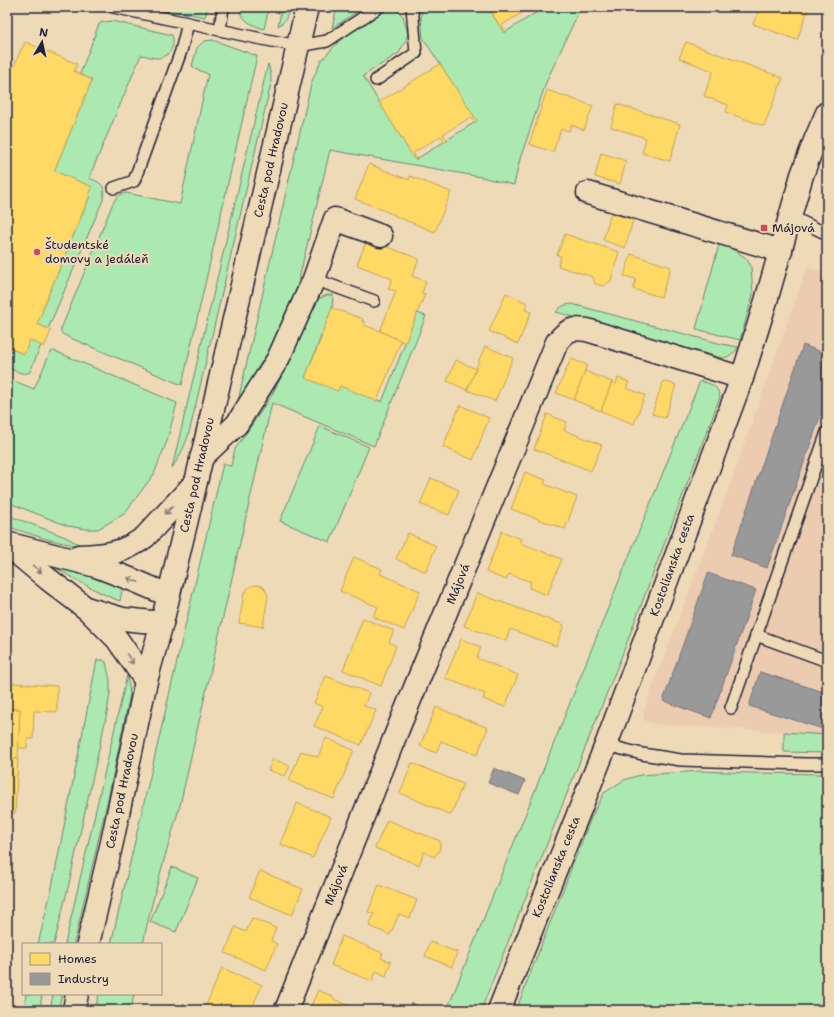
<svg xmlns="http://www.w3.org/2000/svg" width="834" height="1017" viewBox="0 0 834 1017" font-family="'Shantell Sans',sans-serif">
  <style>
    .built { fill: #ecccb0 }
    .green { fill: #ace9b0; stroke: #678676 }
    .homes { fill: #ffd966; stroke: #bda259 }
    .industry { fill: #999; stroke: #75757d }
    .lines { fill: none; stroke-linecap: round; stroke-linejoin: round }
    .lane-casing { stroke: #22223b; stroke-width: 14 }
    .street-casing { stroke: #22223b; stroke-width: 25 }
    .secondary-casing { stroke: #22223b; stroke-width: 25 }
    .lane { stroke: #efdab8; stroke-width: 11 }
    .street { stroke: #efdab8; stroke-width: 22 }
    .secondary { stroke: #efdab8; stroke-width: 22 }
    .oneway { stroke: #887e7a }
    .poi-dot { fill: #d1495b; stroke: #efdab8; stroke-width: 1.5 }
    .labels { text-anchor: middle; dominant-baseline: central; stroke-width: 4; stroke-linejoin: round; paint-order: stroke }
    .street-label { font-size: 12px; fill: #22223b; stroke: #efdab8 }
    .poi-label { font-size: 12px; fill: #22223b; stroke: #efdab8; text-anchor: start }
  </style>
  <rect width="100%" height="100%" fill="#efdab8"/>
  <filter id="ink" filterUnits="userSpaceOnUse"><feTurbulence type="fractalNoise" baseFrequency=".025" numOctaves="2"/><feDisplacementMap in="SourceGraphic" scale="8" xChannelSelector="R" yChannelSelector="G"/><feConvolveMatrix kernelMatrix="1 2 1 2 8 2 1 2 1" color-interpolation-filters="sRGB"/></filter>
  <g filter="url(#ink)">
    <polygon class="built" points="807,267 827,273 827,735 652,724 644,720 643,712 730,484"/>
    <g class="green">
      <polygon points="153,7 208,7 205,17"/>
      <path d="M 237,7 L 269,7 L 264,29 C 249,24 244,21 237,7 Z"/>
      <path d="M 282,7 L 289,7 C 287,17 287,21 278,26 Z"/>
      <polygon points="337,7 364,7 332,28"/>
      <polygon points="388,7 396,9 403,16 408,34 406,40 399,53 363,76 415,160 477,121 423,38 421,17 422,7 488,7 504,33 545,7 581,7 547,80 520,159 514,185 481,177 330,150 297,287 287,316 267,363 237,405 308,97 312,81 321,61 341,39"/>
      <path d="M 112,21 L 172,35 C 176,46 169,58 157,58 C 151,58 146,55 141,55 L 89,178 C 102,183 106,185 103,200 L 48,329 L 37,324 L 43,310 L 42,310 L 90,196 L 89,195 L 92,187 L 54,171 L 92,80 L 80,74 L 99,24 L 103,22 Z"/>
      <path d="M 213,40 L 257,56 L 182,385 L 68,337 L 61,333 L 61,329 L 113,203 C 117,197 119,194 126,193 L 180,204 L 208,74 L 196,69 L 192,66 L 197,48 L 204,41 Z"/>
      <path d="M 268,64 C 271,73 272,79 270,88 L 191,425 C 187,442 182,453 172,468 Z"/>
      <polygon points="720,241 746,258 751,266 753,295 740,340 696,329"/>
      <path d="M 327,295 L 333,295 L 332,308 L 305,378 L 338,390 L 340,386 L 382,402 L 417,313 L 426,316 L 374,446 L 272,403 L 180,805 C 167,851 152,897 143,944 L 111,944 L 223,464 L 231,466 L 235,449 L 247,432 L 270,398 L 285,370 L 314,306 L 318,299 Z"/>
      <path d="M 572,304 L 722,344 L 738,347 C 734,354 730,357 722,358 L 556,312 C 561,306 564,305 572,304 Z"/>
      <path d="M 30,340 L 41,345 L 30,372 C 23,376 14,370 7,367 L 7,347 L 24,354 Z"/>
      <polygon points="53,351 57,352 177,403 167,441 154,474 124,514 117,518 98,529 86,529 68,526 7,502 7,378 34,389 50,353"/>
      <path d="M 700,381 C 712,384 717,385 720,397 L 624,650 L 481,1010 L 447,1010 L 604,618 Z"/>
      <polygon points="320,426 369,447 330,542 280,521"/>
      <path d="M 7,515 L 63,536 L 83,546 C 55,543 33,535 7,526 Z"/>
      <path d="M 42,560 L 123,584 L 120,601 C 93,591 67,574 42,560 Z"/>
      <polygon points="97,660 103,660 106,662 110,681 110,693 107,713 68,888 54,944 38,944 52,887"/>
      <polygon points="127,675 130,694 109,794 74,944 65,944"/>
      <polygon points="784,732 827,735 827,753 784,752"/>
      <polygon points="701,771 752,773 827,774 827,1010 516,1010 591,818 604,793 624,780 640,775"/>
      <polygon points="172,867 198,878 176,932 150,922"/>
      <polygon points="26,994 42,994 40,1010 25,1010 25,1001"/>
      <polygon points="53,994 62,994 58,1010 52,1010 51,1005"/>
      <polygon points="99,994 134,994 131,1010 95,1010"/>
    </g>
    <g class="homes">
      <polygon points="488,7 532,7 535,13 534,14 530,8 502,25 506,32 504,33"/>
      <polygon points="760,7 809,7 797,40 753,24"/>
      <polygon points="25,42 77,64 74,71 92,80 54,171 92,187 89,195 90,195 42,310 43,310 37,324 51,330 48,338 44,347 30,340 24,354 7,347 7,83 21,49 22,49"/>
      <polygon points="686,42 783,78 764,126 726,112 728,105 704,96 713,71 679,58"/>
      <polygon points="440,64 477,121 475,123 471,117 443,134 447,140 445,142 441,136 413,153 417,158 415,160 379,102"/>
      <polygon points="547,90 593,106 584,130 571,125 569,131 561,129 553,152 529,144"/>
      <polygon points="617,104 680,124 670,161 642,153 646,138 611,127"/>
      <polygon points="601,153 626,161 620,184 595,177"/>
      <polygon points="369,164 409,180 410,176 451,192 435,232 395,216 395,215 355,199"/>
      <polygon points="611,213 633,220 625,248 603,240"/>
      <polygon points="565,234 619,252 611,281 603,286 595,284 593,277 558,266 561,256 557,255"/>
      <polygon points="367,239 419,259 412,276 426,281 422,293 425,294 405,343 380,331 396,291 388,289 392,279 390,278 357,265"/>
      <polygon points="631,254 671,267 661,297 633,289 636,279 624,276"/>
      <polygon points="506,293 527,303 525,310 531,312 518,344 489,331"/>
      <polygon points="332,308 363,319 362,322 365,322 364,325 380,331 401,341 377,401 340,386 338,391 305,378 322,336 321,336"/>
      <polygon points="485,346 513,358 495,401 467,390"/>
      <polygon points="571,359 587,365 574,400 556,393"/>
      <polygon points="456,360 476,369 467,390 447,381"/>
      <polygon points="585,371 612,382 601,411 574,400"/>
      <polygon points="618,378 629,382 626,388 645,395 634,424 601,411 612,382 616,384"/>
      <polygon points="663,381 676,385 665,418 652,414"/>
      <polygon points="460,405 489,418 473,460 443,447"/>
      <polygon points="547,414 567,422 564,430 602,445 591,471 534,449"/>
      <polygon points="525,472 546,480 544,484 577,497 565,529 511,509"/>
      <polygon points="431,478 459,490 449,515 420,504"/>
      <polygon points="502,531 521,539 520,543 562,559 547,595 529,588 531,582 509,574 506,580 486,572"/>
      <polygon points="408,533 436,546 426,572 396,559"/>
      <polygon points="354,557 382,569 380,574 420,591 404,630 373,617 378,607 340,591"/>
      <polygon points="255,585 262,586 265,589 268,596 263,627 239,623 244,593 249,587"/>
      <polygon points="477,593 564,625 556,646 510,629 506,641 464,626"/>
      <polygon points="363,618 394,631 389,642 396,646 381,686 343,670"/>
      <polygon points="461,639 481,647 477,658 518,675 505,707 483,699 485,694 445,678"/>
      <polygon points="326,676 369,693 364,706 376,710 361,745 314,726 323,707 314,703"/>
      <polygon points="11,683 57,686 57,712 34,711 33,739 27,739 27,748 18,748 20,709 7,709 8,696 7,695 7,684"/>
      <polygon points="436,707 488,728 477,755 441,741 436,753 420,746"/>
      <polygon points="7,709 20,709 18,759 7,759"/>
      <polygon points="326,738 354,750 334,799 289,781 301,751 318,757"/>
      <polygon points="7,759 18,759 15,813 7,813"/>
      <polygon points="273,759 290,766 285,776 268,770"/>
      <polygon points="412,763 463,784 451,815 400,793"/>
      <polygon points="297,803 331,817 313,858 280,844"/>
      <polygon points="387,820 440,841 440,848 438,853 435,855 434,857 424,852 419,865 375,848"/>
      <polygon points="260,871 303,889 292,915 249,897"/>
      <polygon points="379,885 417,900 410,918 399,914 390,935 369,926 374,914 368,912"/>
      <polygon points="252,918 276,928 271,941 277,944 266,970 225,953 235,927 246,932"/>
      <polygon points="342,936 383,953 381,958 391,962 386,976 376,971 372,981 331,965"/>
      <polygon points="430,942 457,952 452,967 425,956"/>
      <polygon points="222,968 262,985 251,1010 204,1010"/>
      <polygon points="318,990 332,996 334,999 360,1010 309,1010"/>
    </g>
    <g class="industry">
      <polygon points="803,345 827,354 827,397 767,568 731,555"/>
      <polygon points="708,573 756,590 711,718 663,701"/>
      <polygon points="760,672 827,693 827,717 823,729 749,706"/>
      <polygon points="494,768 525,781 519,795 488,783"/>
      <polygon points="411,1003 428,1010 408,1010"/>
    </g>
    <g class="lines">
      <g class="lane-casing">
        <g id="lane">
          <polyline points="113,7 257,38 298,46 327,41 379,7"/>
          <polyline points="220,30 223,7"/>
          <polyline points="376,80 416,53 412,7"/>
          <polyline points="114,188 134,181 181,51 188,23"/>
          <polyline points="790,216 827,234"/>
          <polyline points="314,279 374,301"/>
          <polyline points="756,635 827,661"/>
          <polyline points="731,708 827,432"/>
          <polyline points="606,745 642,754 681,760 806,764 827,764"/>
        </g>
      </g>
      <g class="street-casing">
        <g id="street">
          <polyline points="588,193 781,251"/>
          <polyline points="201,458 237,424 278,359 314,279 335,219 381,236"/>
          <path d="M 286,1010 L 398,729 L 557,342 C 568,329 571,328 587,330 L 742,378"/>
        </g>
      </g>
      <g class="secondary-casing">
        <g id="secondary">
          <polyline points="10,544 96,566 133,580 168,595"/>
          <polyline points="7,545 48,579 87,609 117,639 146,681"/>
          <path d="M 79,556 C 107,555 122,554 145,537 L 195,483"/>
          <polyline points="89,609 123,619 162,623"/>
          <polyline points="88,944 112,842 146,681 162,623 196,482 307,7"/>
          <polyline points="74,1010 77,994"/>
          <polyline points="499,1010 606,745 742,378 766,301 802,175 816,138 827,113"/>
        </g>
      </g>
      <use href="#lane" class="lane"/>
      <use href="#street" class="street"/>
      <use href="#secondary" class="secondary"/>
    </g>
    <defs><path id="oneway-shaft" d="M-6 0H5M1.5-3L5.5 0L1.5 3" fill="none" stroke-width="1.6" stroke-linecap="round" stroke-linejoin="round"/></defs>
    <g class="oneway">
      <use href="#oneway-shaft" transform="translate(169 510) rotate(133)"/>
      <use href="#oneway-shaft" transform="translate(37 569) rotate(40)"/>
      <use href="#oneway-shaft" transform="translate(133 580) rotate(-158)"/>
      <use href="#oneway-shaft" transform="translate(130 659) rotate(56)"/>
    </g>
  </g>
  <g class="poi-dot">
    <rect x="760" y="224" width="8" height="8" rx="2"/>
    <circle cx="37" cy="252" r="4"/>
  </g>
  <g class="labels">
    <g class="street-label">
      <text transform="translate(271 160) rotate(-77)">Cesta pod Hradovou</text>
      <text transform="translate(197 475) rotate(-77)">Cesta pod Hradovou</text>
      <text transform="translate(672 565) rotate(-70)">Kostolianska cesta</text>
      <text transform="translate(458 584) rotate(-68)">Májová</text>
      <text transform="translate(122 791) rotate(-78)">Cesta pod Hradovou</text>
      <text transform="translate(556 867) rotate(-68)">Kostolianska cesta</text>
      <text transform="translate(336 885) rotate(-68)">Májová</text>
    </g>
    <g class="poi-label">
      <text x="772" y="228">Májová</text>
      <text x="45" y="245">Študentské<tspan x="45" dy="14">domovy a jedáleň</tspan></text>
    </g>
  </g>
  <rect width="834" height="1017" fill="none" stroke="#efdab8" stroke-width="24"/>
  <rect x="12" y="12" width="810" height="993" fill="none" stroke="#22223b" stroke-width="1.5" filter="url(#ink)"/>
  <rect x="22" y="943" width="140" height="52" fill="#efdab8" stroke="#9d9086"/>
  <rect x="30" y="953" width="20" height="12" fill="#ffd966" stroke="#9d9086"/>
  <text x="58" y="963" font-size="12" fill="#22223b">Homes</text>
  <rect x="30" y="973" width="20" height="12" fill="#999999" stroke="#9d9086"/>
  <text x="58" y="983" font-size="12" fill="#22223b">Industry</text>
  <g transform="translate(42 42) rotate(9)" stroke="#efdab8" stroke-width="3" paint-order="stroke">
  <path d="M0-3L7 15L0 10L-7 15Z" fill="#22223b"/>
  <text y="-6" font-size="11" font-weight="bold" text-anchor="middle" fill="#22223b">N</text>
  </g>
</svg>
